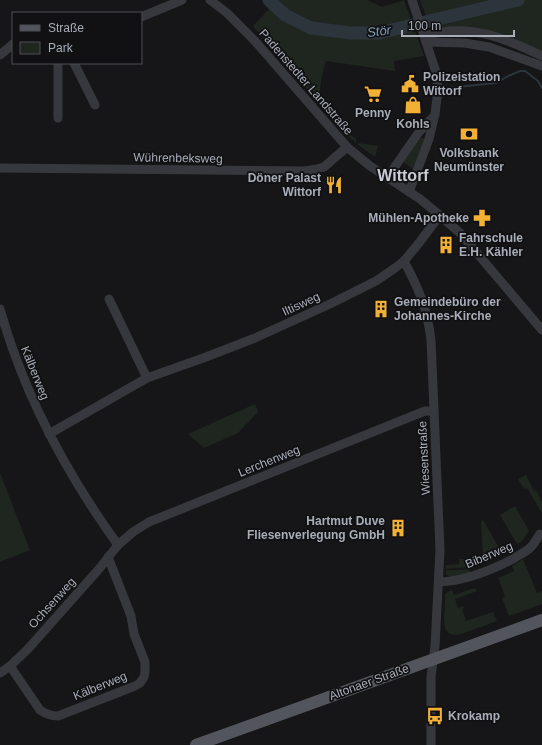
<svg xmlns="http://www.w3.org/2000/svg" width="542" height="745" viewBox="0 0 542 745" font-family="Arial,sans-serif">
  <style>
    .green { fill: #1e261f }
    .lines { fill: none; stroke-linecap: round; stroke-linejoin: round }
    .stream { stroke: #2c353c; stroke-width: 2 }
    .river { stroke: #2c353c; stroke-width: 13 }
    .minor { stroke: #37383d; stroke-width: 9 }
    .major { stroke: #53555c; stroke-width: 12 }
    .labels { text-anchor: middle; dominant-baseline: central; stroke-width: 3.5; stroke-linejoin: round; paint-order: stroke }
    .poi-label { font-size: 12px; font-weight: bold; fill: #a8adb8; stroke: #111113; text-anchor: start }
    .street-label { font-size: 12px; fill: #a8adb8; stroke: #111113 }
    .water-label { font-size: 13px; font-style: italic; fill: #7f9bb3; stroke: #111113 }
    .district-label { font-size: 16px; font-weight: bold; fill: #c9ccd4; stroke: #111113 }
  </style>
  <rect width="100%" height="100%" fill="#161618"/>
  <g class="green">
    <polygon points="269,0 367,0 382,7 404,0 424,56 394,61 395,71 326,61 322,75 319,98 324,98 319,103 253,26 273,5"/>
    <polygon points="420,0 542,0 542,52 508,36 475,28 431,30"/>
    <path d="M 327,109 C 334,117 346,135 356,138 L 356,143 L 346,134 L 325,110 Z"/>
    <polygon points="420,138 423,138 425,140 413,169 403,162"/>
    <polygon points="358,143 378,146 375,157 357,144"/>
    <polygon points="255,404 258,412 238,433 204,448 188,434"/>
    <polygon points="0,473 30,550 0,562"/>
    <polygon points="526,475 534,491 536,490 542,502 542,513 527,488 524,489 518,479"/>
    <polygon points="515,506 529,531 522,541 517,544 500,515"/>
    <polygon points="483,520 502,553 483,562 483,561 476,563 476,558 483,557 481,522"/>
    <polygon points="459,559 469,559 470,567 446,569 446,565 459,564"/>
    <polygon points="523,559 537,593 542,591 542,604 509,616 502,598 505,596 498,578 514,571 512,566"/>
    <polygon points="470,568 470,573 450,577 446,574 446,570 462,570"/>
    <path d="M 475,588 L 477,591 L 455,599 L 458,608 L 463,606 L 464,608 L 462,609 L 466,621 L 493,612 L 497,621 L 458,635 C 444,635 444,627 444,615 C 445,608 445,602 445,595 L 446,593 L 452,590 L 454,595 Z"/>
  </g>
  <g class="lines">
    <polyline class="stream" points="447,88 496,83 508,76 520,71 525,71 538,81 542,88"/>
    <polyline class="river" points="269,0 285,15 311,28 351,33 379,33 518,0"/>
    <g class="minor">
      <polyline points="210,0 227,13 254,40 347,147 370,166 420,199 437,213 460,233 542,330"/>
      <polyline points="141,17 182,0"/>
      <path d="M 425,36 C 467,22 505,38 542,56"/>
      <polyline points="426,42 464,43 489,47 542,66"/>
      <polyline points="0,55 13,44"/>
      <polyline points="58,63 58,118"/>
      <polyline points="74,63 95,105"/>
      <polyline points="0,168 305,171 317,169 324,167 347,147"/>
      <polyline points="387,178 419,132 435,115"/>
      <polyline points="409,192 429,139 435,114 438,90 436,72 412,0"/>
      <path d="M 404,261 C 419,289 427,308 431,340 L 440,550 L 435,646 L 431,677 L 431,745"/>
      <polyline points="109,299 147,378"/>
      <path d="M 0,309 C 24,395 66,473 118,545"/>
      <polyline points="49,434 147,378 206,357 255,338 330,304 376,281 395,268 404,261 419,243 440,215"/>
      <path d="M 439,582 C 465,581 490,571 513,559 C 519,555 526,552 531,547 C 535,543 537,538 540,534"/>
      <path d="M 10,666 L 40,710 C 46,714 51,716 58,716 L 135,686 L 140,683 L 144,677 L 145,672 L 145,662 L 134,634 L 131,616 L 108,557"/>
      <polyline points="0,673 10,666 27,650 99,569 118,545 133,532 149,522 425,411 434,411"/>
    </g>
    <polyline class="major" points="196,745 542,620"/>
  </g>
  <defs>
    <g id="civic-bare" transform="scale(1.38)"><path d="M-.6-6.5H3V-4.5H.6V-3L4-1V1h2V6H-6V1h2V-1L-.6-3ZM-1.2 2.5V6h2.4V2.5Z" fill="#f2b134" stroke="#111113" stroke-width="2.5" paint-order="stroke"/></g>
    <g id="supermarket-bare" transform="scale(1.38)"><path d="M-6-5.5h2.5l.6 2H6L4.5 2H-2.5L-4.4-4H-6ZM-1.5 3.2a1.3 1.3 0 1 0 .1 0ZM3 3.2a1.3 1.3 0 1 0 .1 0Z" fill="#f2b134" stroke="#111113" stroke-width="2.5" paint-order="stroke"/></g>
    <g id="shop-bare" transform="scale(1.38)"><path d="M-5-2.5h2.3a2.7 3.5 0 0 1 5.4 0H5L5.5 6h-11ZM-1.5-2.5h3a1.5 2.3 0 0 0-3 0Z" fill="#f2b134" stroke="#111113" stroke-width="2.5" paint-order="stroke"/></g>
    <g id="bank-bare" transform="scale(1.38)"><path d="M-6-4H6V4H-6ZM0-2.3a2.3 2.3 0 1 0 0 4.6a2.3 2.3 0 1 0 0-4.6Z" fill="#f2b134" stroke="#111113" stroke-width="2.5" paint-order="stroke"/></g>
    <g id="restaurant-bare" transform="scale(1.38)"><path d="M-5-6h1v4h1v-4h1v4h1v-4h1v5L-1.5 .5V6h-2V.5L-5-1ZM5-6V6H3V1.5H1.5Q1.5-4 5-6Z" fill="#f2b134" stroke="#111113" stroke-width="2.5" paint-order="stroke"/></g>
    <g id="pharmacy-bare" transform="scale(1.38)"><path d="M-2-6h4v4h4v4h-4v4h-4v-4h-4v-4h4Z" fill="#f2b134" stroke="#111113" stroke-width="2.5" paint-order="stroke"/></g>
    <g id="building-bare" transform="scale(1.38)"><path d="M-4-6H4V6H1V3H-1V6H-4ZM-2.5-4.3h1.7v1.8h-1.7ZM.8-4.3h1.7v1.8H.8ZM-2.5-1h1.7V.8h-1.7ZM.8-1h1.7V.8H.8Z" fill="#f2b134" stroke="#111113" stroke-width="2.5" paint-order="stroke"/></g>
    <g id="bus-bare" transform="scale(1.38)"><path d="M-5-6H5V4H4V6H2V4H-2V6H-4V4H-5ZM-3.5-4V0h7V-4ZM-3.5 1.2v1.5H-2V1.2ZM2 1.2v1.5H3.5V1.2Z" fill="#f2b134" stroke="#111113" stroke-width="2.5" paint-order="stroke"/></g>
  </defs>
  <g fill-rule="evenodd">
    <use href="#civic-bare" x="410" y="84"/>
    <use href="#supermarket-bare" x="373" y="94"/>
    <use href="#shop-bare" x="413" y="105"/>
    <use href="#bank-bare" x="469" y="134"/>
    <use href="#restaurant-bare" x="334" y="185"/>
    <use href="#pharmacy-bare" x="482" y="218"/>
    <use href="#building-bare" x="446" y="245"/>
    <use href="#building-bare" x="381" y="309"/>
    <use href="#building-bare" x="398" y="528"/>
    <use href="#bus-bare" x="435" y="716"/>
  </g>
  <g class="labels">
    <g class="poi-label">
      <text x="423" y="77">Polizeistation<tspan x="423" dy="14">Wittorf</tspan></text>
      <text x="373" y="113" text-anchor="middle">Penny</text>
      <text x="413" y="124" text-anchor="middle">Kohls</text>
      <text x="469" y="153" text-anchor="middle">Volksbank<tspan x="469" dy="14">Neumünster</tspan></text>
      <text x="321" y="178" text-anchor="end">Döner Palast<tspan x="321" dy="14">Wittorf</tspan></text>
      <text x="469" y="218" text-anchor="end">Mühlen-Apotheke</text>
      <text x="459" y="238">Fahrschule<tspan x="459" dy="14">E.H. Kähler</tspan></text>
      <text x="394" y="302">Gemeindebüro der<tspan x="394" dy="14">Johannes-Kirche</tspan></text>
      <text x="385" y="521" text-anchor="end">Hartmut Duve<tspan x="385" dy="14">Fliesenverlegung GmbH</tspan></text>
      <text x="448" y="716">Krokamp</text>
    </g>
    <g class="street-label">
      <text transform="translate(306 82) rotate(49)">Padenstedter Landstraße</text>
      <text transform="translate(178 158) rotate(1)">Wührenbeksweg</text>
      <text transform="translate(301 304) rotate(-25)">Iltisweg</text>
      <text transform="translate(35 373) rotate(68)">Kälberweg</text>
      <text transform="translate(424 458) rotate(-93)">Wiesenstraße</text>
      <text transform="translate(269 461) rotate(-22)">Lerchenweg</text>
      <text transform="translate(489 555) rotate(-23)">Biberweg</text>
      <text transform="translate(52 603) rotate(-48)">Ochsenweg</text>
      <text transform="translate(369 682) rotate(-20)">Altonaer Straße</text>
      <text transform="translate(100 686) rotate(-22)">Kälberweg</text>
    </g>
    <g class="water-label">
      <text transform="translate(379 31) rotate(-7)">Stör</text>
    </g>
    <g class="district-label">
      <text x="403" y="175">Wittorf</text>
    </g>
  </g>
  <rect x="12" y="12" width="130" height="52" fill="#111113" stroke="#4d4f55"/>
  <rect x="20" y="25" width="20" height="6" fill="#53555c" stroke="#4d4f55"/>
  <text x="48" y="32" font-size="12" fill="#a8adb8">Straße</text>
  <rect x="20" y="42" width="20" height="12" fill="#1e261f" stroke="#4d4f55"/>
  <text x="48" y="52" font-size="12" fill="#a8adb8">Park</text>
  <path d="M402 30v6h112v-6" fill="none" stroke="#a8adb8" stroke-width="2"/>
  <text x="408" y="30" font-size="12" fill="#a8adb8" stroke="#111113" stroke-width="3" paint-order="stroke">100 m</text>
</svg>
